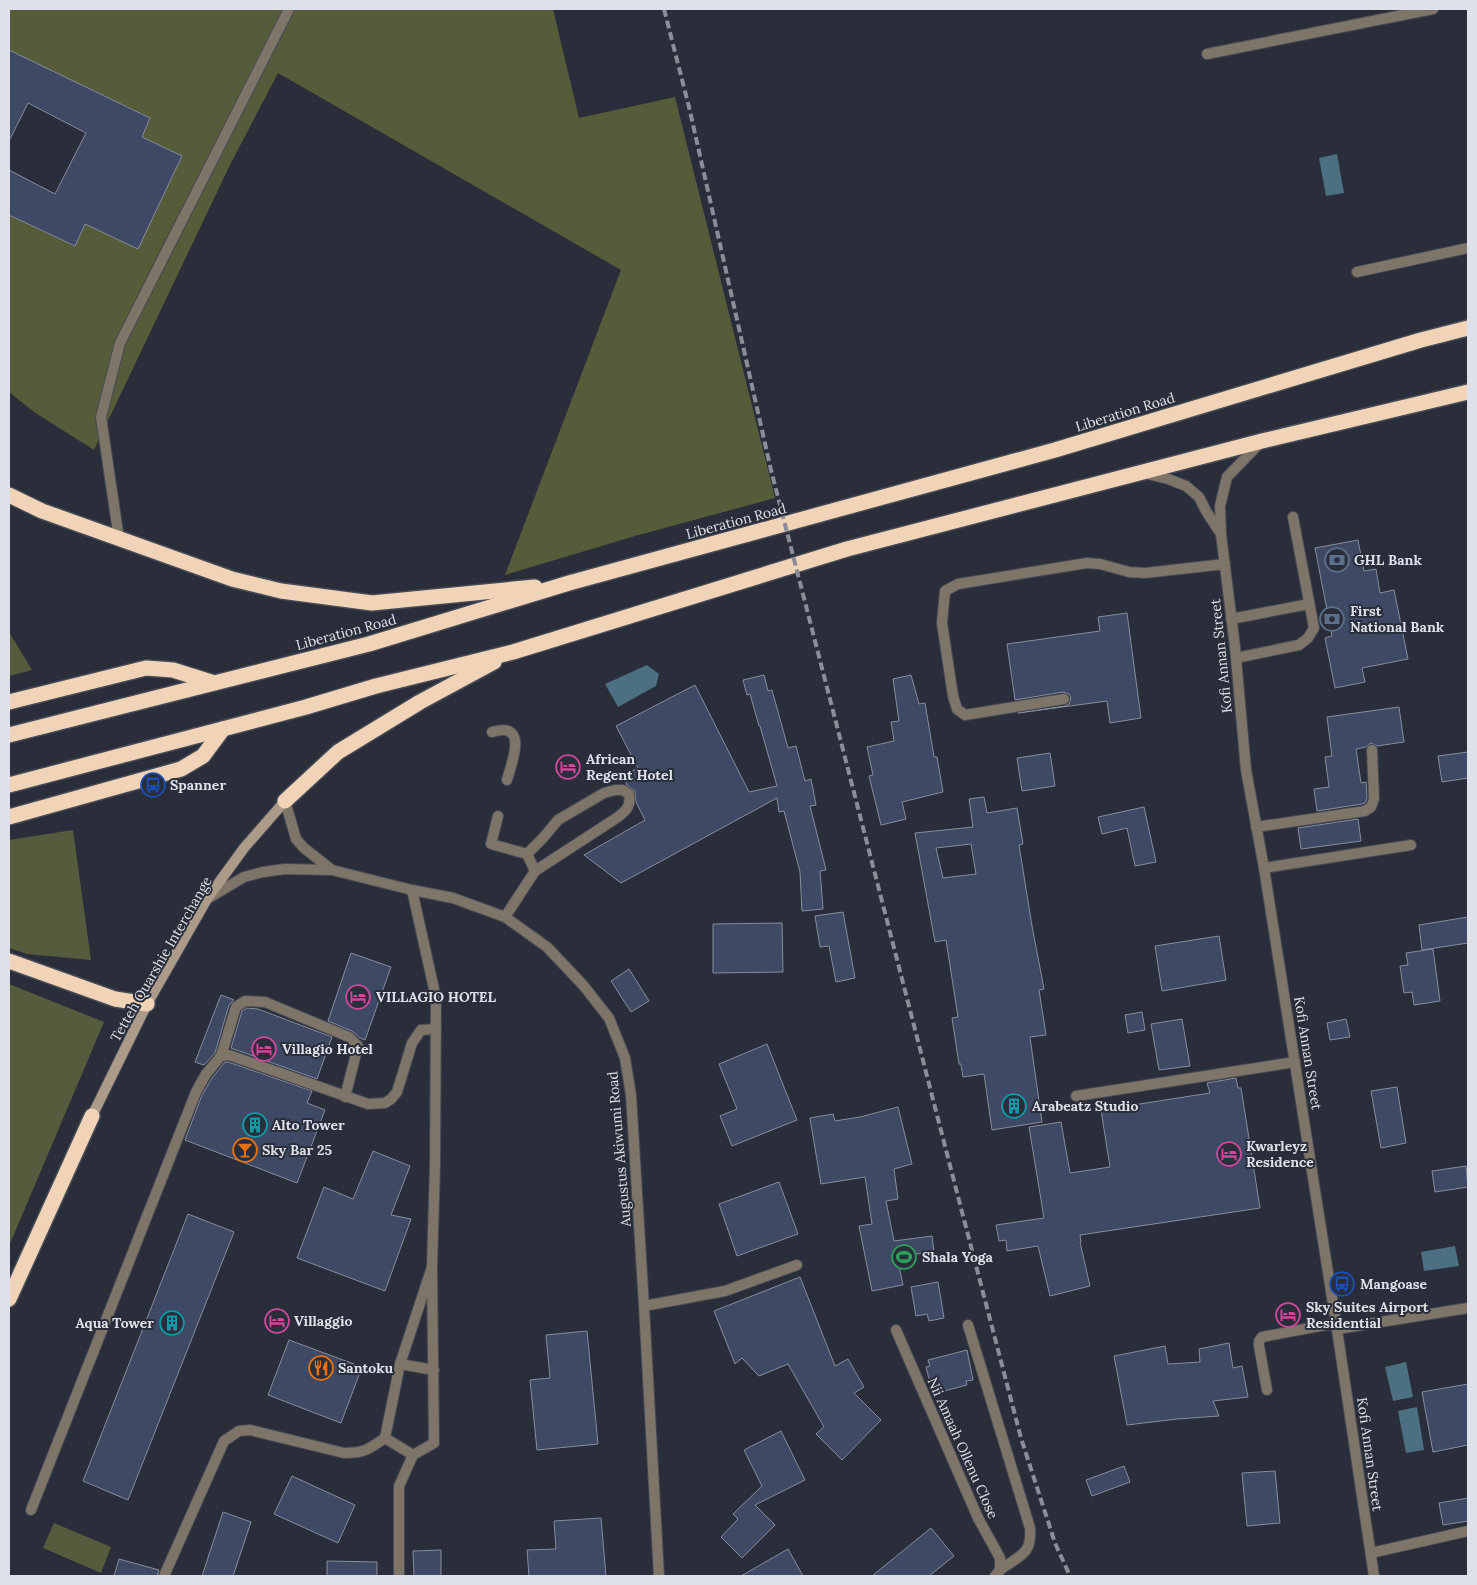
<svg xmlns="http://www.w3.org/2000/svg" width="1477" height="1585" viewBox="0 0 1477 1585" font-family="Lora,serif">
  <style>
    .green { fill: #575b3e }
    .forest { fill: #565b3a }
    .water { fill: #4c6f82 }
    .building { fill: #3e4965; stroke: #878d9c; fill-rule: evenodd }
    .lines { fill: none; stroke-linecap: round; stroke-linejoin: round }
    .lane-casing { stroke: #464b56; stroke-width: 12 }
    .street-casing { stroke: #464b56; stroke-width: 12 }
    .secondary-casing { stroke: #464b56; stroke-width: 12 }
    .highway-casing { stroke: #464b56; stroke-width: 18 }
    .lane { stroke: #7f7468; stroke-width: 10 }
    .street { stroke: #7f7468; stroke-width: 10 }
    .secondary { stroke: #ad9b89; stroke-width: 10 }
    .highway { stroke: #f1d4b8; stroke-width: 15 }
    .rail { stroke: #8a8e98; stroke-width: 4; stroke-dasharray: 8 4; stroke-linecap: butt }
    .labels { text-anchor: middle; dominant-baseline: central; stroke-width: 4; stroke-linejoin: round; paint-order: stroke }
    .street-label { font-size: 14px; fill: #dee1e9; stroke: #292e3a }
    .poi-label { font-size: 14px; font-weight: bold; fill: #dee1e9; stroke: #292e3a; text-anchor: start }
  </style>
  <rect width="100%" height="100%" fill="#292e3a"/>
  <g class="green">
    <polygon points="9,632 32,670 9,676"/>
    <polygon points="73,830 91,960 27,954 9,948 9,840"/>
    <polygon points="9,984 104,1022 9,1246"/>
    <polygon points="54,1523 111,1547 101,1573 43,1548"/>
  </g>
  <polygon class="forest" points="9,9 553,9 579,118 675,97 775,498 635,536 505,575 621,270 278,73 230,165 94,450 34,412 9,392 9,215 74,246 85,224 181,156 142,137 150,118 9,50"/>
  <g class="water">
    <polygon points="1337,154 1344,193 1326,196 1319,158"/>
    <polygon points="647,665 659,674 656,686 618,707 605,684"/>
    <polygon points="1455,1246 1459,1266 1424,1271 1421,1252"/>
    <polygon points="1406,1362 1413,1397 1393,1401 1385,1367"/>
    <polygon points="1417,1407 1424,1450 1406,1453 1398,1411"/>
  </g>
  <g class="building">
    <polygon points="9,50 150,118 142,137 182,156 138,249 85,224 75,246 9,215 9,170 55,194 86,133 28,103 9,141"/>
    <polygon points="1358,540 1364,571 1376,569 1380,593 1394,590 1408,659 1362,668 1365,682 1335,688 1325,638 1332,636 1315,548"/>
    <polygon points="1127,613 1141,718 1110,723 1107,701 1018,713 1065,706 1069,704 1071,698 1069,694 1063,692 1015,700 1007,644 1100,631 1098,617"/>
    <polygon points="764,675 768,691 772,690 788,748 796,746 805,781 811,779 816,805 810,806 826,870 820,871 823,909 802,911 800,872 784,811 779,812 777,798 621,883 584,855 645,820 636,802 635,791 627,785 623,776 638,768 616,726 695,685 749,792 777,786 760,726 759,726 750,694 747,695 743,680"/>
    <polygon points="911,675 919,704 925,703 934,757 937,757 943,792 902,802 906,819 881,825 869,776 873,775 867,747 894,741 891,722 899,721 893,679"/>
    <polygon points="1399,707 1404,742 1377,746 1371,743 1366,747 1356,749 1361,783 1366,782 1367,798 1365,803 1362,804 1317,811 1314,789 1329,787 1325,757 1332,756 1327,717"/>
    <polygon points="1468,752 1468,778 1442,782 1438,756"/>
    <polygon points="1050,753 1055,786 1022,791 1017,758"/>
    <path d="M 984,797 L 987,813 L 1017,808 L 1023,844 L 1019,845 L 1032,926 L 1044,989 L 1039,990 L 1046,1035 L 1030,1037 L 1042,1122 L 992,1130 L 984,1074 L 963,1077 L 961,1064 L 959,1064 L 952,1018 L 958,1017 L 946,940 L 935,942 L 915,833 L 973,827 L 969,799 ZM 971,844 L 976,874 L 943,878 L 936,848 Z"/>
    <polygon points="1144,807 1156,862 1135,866 1127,828 1102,834 1098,817"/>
    <polygon points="1358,819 1361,841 1301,849 1298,828"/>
    <polygon points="843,912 855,978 836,982 829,946 820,947 815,916"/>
    <polygon points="1468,917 1468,943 1422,950 1419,925"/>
    <polygon points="782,923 783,972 713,973 713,924"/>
    <polygon points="1219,936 1226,980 1162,991 1155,946"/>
    <polygon points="1433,949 1440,1001 1414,1005 1412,992 1404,993 1400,966 1408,965 1406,953"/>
    <polygon points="351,953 391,967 365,1040 360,1038 352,1031 328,1021"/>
    <polygon points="629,969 649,1001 631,1012 611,981"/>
    <polygon points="221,995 234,1000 229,1005 215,1053 204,1065 195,1062"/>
    <polygon points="247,1008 258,1009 332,1037 317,1079 231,1048 242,1011"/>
    <polygon points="1142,1012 1145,1030 1128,1033 1125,1015"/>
    <polygon points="1182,1019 1190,1066 1159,1070 1151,1024"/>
    <polygon points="1346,1019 1350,1037 1330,1040 1327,1023"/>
    <polygon points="767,1044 797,1120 732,1146 720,1116 737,1109 719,1064"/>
    <polygon points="225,1062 228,1062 312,1091 307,1103 325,1110 297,1183 185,1140 202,1095 212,1078"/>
    <polygon points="1236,1078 1238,1088 1241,1088 1260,1208 1080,1235 1081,1242 1080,1242 1090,1286 1050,1296 1038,1246 1007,1251 1006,1240 999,1241 996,1225 1044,1218 1029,1127 1061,1122 1070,1173 1110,1167 1101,1110 1210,1093 1207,1083"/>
    <polygon points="1397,1087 1406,1143 1381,1148 1371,1091"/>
    <polygon points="898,1107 912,1164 894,1169 898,1199 886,1201 894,1241 932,1236 934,1252 897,1256 903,1285 872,1291 859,1226 872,1224 865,1177 821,1184 810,1118 833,1114 835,1121 860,1117"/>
    <polygon points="373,1151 410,1166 391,1215 411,1219 385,1291 297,1258 324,1187 353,1199"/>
    <polygon points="1466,1166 1468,1187 1435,1192 1432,1171"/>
    <polygon points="779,1182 798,1234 737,1256 719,1204"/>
    <polygon points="188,1214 234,1232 128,1500 83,1481"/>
    <polygon points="800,1277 835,1366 848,1359 864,1387 854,1393 881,1420 842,1460 816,1434 824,1427 788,1364 759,1376 742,1358 735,1364 714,1311"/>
    <polygon points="938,1282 944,1318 929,1321 927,1314 916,1316 911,1287"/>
    <polygon points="587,1331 598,1444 537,1450 530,1380 550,1378 546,1335"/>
    <polygon points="289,1340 362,1367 341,1423 268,1395"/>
    <polygon points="1229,1343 1233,1368 1242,1366 1248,1397 1213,1401 1219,1416 1177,1419 1127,1425 1114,1356 1165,1346 1168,1364 1200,1362 1199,1349"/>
    <polygon points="967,1350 973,1380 966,1381 967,1385 933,1394 926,1367 930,1366 928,1360"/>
    <polygon points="1468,1384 1468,1445 1433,1452 1422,1392"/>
    <polygon points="781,1431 805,1480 755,1505 775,1525 742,1558 721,1537 738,1519 733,1514 762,1486 744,1450"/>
    <polygon points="1124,1466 1130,1482 1092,1496 1086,1480"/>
    <polygon points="1275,1471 1280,1523 1247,1526 1242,1473"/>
    <polygon points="292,1476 355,1505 338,1543 274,1514"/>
    <polygon points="1468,1498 1468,1521 1443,1525 1439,1503"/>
    <polygon points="223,1512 251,1522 233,1576 202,1576"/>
    <polygon points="601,1518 606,1576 529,1576 527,1550 556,1549 554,1521"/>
    <polygon points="931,1528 954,1556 929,1576 872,1576"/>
    <polygon points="788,1549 803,1576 741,1576"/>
    <polygon points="441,1550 441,1576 414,1576 413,1551"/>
    <polygon points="119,1559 159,1570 157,1576 114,1576"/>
    <polygon points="327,1561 377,1562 377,1576 327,1576"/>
  </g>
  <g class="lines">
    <g class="lane-casing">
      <g id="lane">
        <polyline points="119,539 101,417 120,343 289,9"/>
        <polyline points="1231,619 1309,604"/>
        <polyline points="1236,658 1299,645 1308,638 1314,628 1293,517"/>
        <polyline points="1064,699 965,715 957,709 953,696 942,623 945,591 958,584 1087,563 1100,564 1129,572 1145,573 1225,564"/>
        <path d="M 492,732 C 529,721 512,762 507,780"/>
        <polyline points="498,816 491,844 527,854 535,871"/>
        <polyline points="1256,827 1365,811 1371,807 1374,799 1372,750"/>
        <polyline points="1264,868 1411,845"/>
        <polyline points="412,890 436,998 435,1165 432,1267 400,1364 385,1438 413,1455 434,1443 432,1267"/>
        <path d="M 505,917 L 535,871 L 618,817 C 627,810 631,806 629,794 L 623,790 L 615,790 L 604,793 L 558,820 L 543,838 L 527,854"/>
        <polyline points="221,1056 229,1055 368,1104 385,1103 391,1099 397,1092 412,1043 421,1030 436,1029"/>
        <polyline points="1076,1096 1295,1062"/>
        <polyline points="644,1306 725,1291 797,1265"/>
        <polyline points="400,1364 434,1370"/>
        <polyline points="1267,1390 1259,1346 1259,1341 1262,1337 1336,1323"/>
        <polyline points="31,1510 196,1092 206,1074 221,1056 236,1007 245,1001 265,1002 349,1037 358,1046 345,1097"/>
        <path d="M 164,1576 L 224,1441 L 239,1431 L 250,1430 L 344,1453 C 365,1453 369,1449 385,1438"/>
        <polyline points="399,1576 399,1486 413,1455"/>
      </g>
    </g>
    <g class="street-casing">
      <g id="street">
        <polyline points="1207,54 1433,9"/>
        <polyline points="1357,272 1468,248"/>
        <polyline points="1260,443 1227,477 1220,506 1221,534 1235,647 1246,770 1264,868 1336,1323 1374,1576"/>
        <polyline points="1143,473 1168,479 1186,486 1199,497 1206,511 1221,534"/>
        <polyline points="285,801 296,839 304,848 332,870"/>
        <polyline points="207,899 244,877 263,872 285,869 332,870 412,890 453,898 505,917 547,947 583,985 609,1018 625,1058 631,1095 644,1306 659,1576"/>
        <path d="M 968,1325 L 1030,1528 C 1032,1555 1020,1555 1000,1570"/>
        <polyline points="1337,1329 1468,1308"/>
        <polyline points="896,1330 978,1518 1000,1558 1000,1570 995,1576"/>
        <polyline points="1371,1553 1468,1531"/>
      </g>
    </g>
    <g class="secondary-casing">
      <polyline id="secondary" points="92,1116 147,1004 207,899 244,848 285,801"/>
    </g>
    <g class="highway-casing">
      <g id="highway">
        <polyline points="9,495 42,511 232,579 281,591 372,603 535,587"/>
        <polyline points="9,702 146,668 173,670 211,682"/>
        <polyline points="9,735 369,644 569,583 1055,450 1421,340 1468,328"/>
        <polyline points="9,785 306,707 376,686 513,652 847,549 1262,441 1468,392"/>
        <polyline points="285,801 338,752 420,702 494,662"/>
        <polyline points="9,817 181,769 203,756 223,729"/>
        <polyline points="9,961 115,999 147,1004"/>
        <polyline points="9,1299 92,1116"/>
      </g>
    </g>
    <use href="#lane" class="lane"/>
    <use href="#street" class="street"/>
    <use href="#secondary" class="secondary"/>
    <use href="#highway" class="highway"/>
    <polyline class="rail" points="664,9 689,107 771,470 962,1212 1021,1438 1055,1543 1070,1576"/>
  </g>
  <defs>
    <g id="bank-ring" transform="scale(1.25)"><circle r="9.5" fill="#292e3a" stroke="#5c6f8a" stroke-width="1.5"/><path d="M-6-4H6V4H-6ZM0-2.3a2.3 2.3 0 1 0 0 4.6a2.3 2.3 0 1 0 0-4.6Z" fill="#5c6f8a"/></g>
    <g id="hotel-ring" transform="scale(1.25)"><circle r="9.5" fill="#292e3a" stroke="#d1479c" stroke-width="1.5"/><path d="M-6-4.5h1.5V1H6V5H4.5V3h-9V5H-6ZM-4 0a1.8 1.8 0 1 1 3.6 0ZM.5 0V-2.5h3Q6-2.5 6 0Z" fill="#d1479c"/></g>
    <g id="bus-ring" transform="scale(1.25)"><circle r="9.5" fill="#292e3a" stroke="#1a4fb4" stroke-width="1.5"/><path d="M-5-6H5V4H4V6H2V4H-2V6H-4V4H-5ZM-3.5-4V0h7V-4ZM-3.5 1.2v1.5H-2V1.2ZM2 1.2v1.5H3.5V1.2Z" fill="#1a4fb4"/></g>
    <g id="building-ring" transform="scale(1.25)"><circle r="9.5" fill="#292e3a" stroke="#0f9aa8" stroke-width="1.5"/><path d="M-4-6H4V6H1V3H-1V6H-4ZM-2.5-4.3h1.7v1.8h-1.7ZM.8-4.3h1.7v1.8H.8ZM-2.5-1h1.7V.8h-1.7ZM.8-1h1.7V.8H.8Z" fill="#0f9aa8"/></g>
    <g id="bar-ring" transform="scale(1.25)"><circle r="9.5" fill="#292e3a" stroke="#e8710a" stroke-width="1.5"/><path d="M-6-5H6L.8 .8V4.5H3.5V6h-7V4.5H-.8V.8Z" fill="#e8710a"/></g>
    <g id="stadium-ring" transform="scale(1.25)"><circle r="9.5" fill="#292e3a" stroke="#2e9e5b" stroke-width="1.5"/><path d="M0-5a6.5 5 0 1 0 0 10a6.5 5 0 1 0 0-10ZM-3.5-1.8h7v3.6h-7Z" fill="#2e9e5b"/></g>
    <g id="restaurant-ring" transform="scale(1.25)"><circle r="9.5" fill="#292e3a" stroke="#e8710a" stroke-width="1.5"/><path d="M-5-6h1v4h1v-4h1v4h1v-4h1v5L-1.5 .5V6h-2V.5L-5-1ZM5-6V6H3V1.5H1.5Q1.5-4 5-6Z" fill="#e8710a"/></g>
  </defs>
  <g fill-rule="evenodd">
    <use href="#bank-ring" x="1337" y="560"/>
    <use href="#bank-ring" x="1332" y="619"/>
    <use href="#hotel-ring" x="568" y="767"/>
    <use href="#bus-ring" x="153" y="785"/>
    <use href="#hotel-ring" x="358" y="997"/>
    <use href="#hotel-ring" x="264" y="1049"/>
    <use href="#building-ring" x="1014" y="1106"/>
    <use href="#building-ring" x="255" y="1125"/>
    <use href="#bar-ring" x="245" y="1150"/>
    <use href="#hotel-ring" x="1229" y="1154"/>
    <use href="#stadium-ring" x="904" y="1257"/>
    <use href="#bus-ring" x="1342" y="1284"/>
    <use href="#hotel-ring" x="1288" y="1315"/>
    <use href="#hotel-ring" x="277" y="1321"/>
    <use href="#building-ring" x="172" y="1323"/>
    <use href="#restaurant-ring" x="321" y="1368"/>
  </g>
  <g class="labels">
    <g class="street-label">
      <text transform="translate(1125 412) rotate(-17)">Liberation Road</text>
      <text transform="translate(736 521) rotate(-15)">Liberation Road</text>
      <text transform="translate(346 632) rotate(-15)">Liberation Road</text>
      <text transform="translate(1221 656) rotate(-96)">Kofi Annan Street</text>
      <text transform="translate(161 959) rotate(-60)">Tetteh Quarshie Interchange</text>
      <text transform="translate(1308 1053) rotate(81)">Kofi Annan Street</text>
      <text transform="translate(619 1149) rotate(-95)">Augustus Akiwumi Road</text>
      <text transform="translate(963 1448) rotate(66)">Nii Amaah Ollenu Close</text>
      <text transform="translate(1370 1454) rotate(82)">Kofi Annan Street</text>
    </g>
    <g class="poi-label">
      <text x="1354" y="560">GHL Bank</text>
      <text x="1350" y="611">First<tspan x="1350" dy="16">National Bank</tspan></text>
      <text x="586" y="759">African<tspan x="586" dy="16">Regent Hotel</tspan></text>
      <text x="170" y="785">Spanner</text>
      <text x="376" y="997">VILLAGIO HOTEL</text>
      <text x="282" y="1049">Villagio Hotel</text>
      <text x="1032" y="1106">Arabeatz Studio</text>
      <text x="272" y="1125">Alto Tower</text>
      <text x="1246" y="1146">Kwarleyz<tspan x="1246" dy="16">Residence</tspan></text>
      <text x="262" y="1150">Sky Bar 25</text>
      <text x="922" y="1257">Shala Yoga</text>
      <text x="1360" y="1284">Mangoase</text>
      <text x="1306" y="1307">Sky Suites Airport<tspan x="1306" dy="16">Residential</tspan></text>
      <text x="294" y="1321">Villaggio</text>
      <text x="154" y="1323" text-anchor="end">Aqua Tower</text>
      <text x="338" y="1368">Santoku</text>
    </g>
  </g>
  <rect width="1477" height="1585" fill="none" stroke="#dee1e9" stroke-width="20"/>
</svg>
